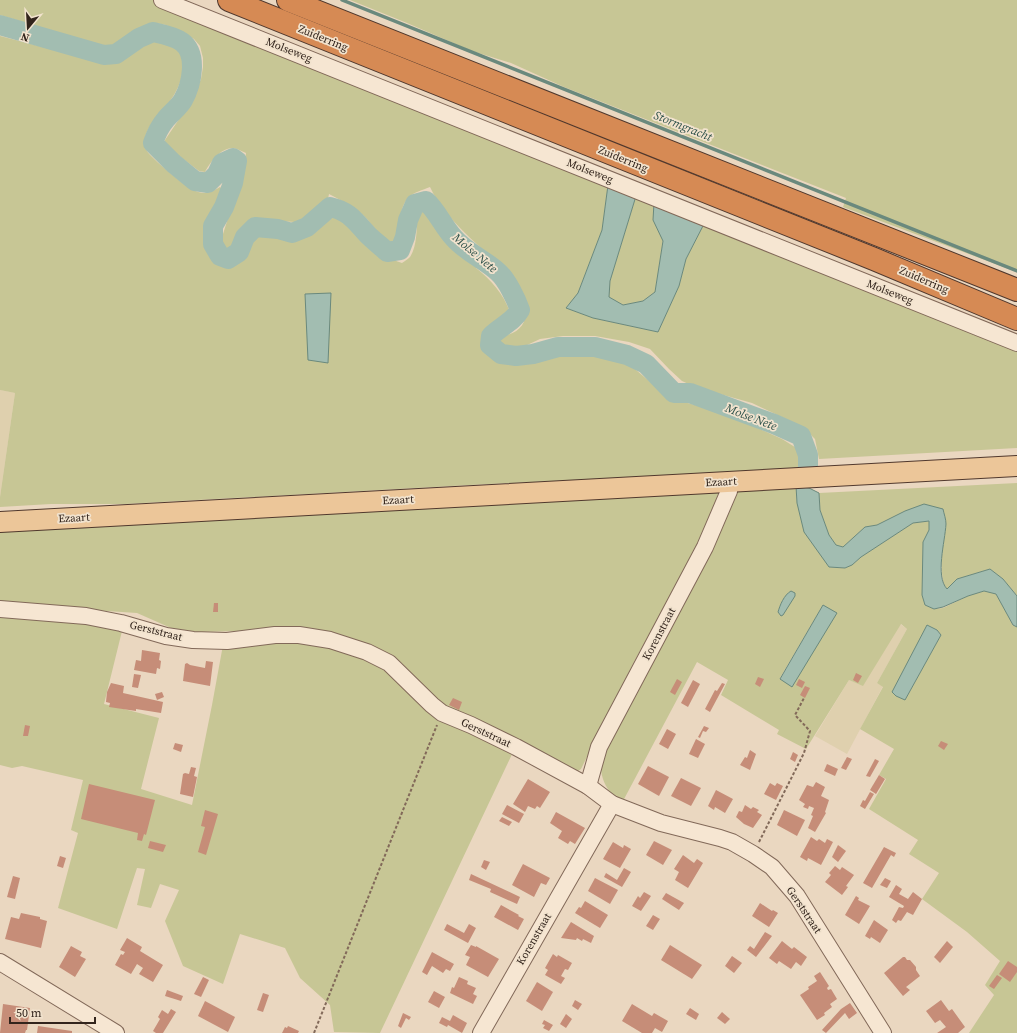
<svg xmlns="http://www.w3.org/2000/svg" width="1017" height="1033" viewBox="0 0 1017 1033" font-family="'Source Serif 4',serif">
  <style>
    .farmland { fill: #dfd0ae }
    .green { fill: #c7c695; fill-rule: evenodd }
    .water { fill: #a2bdb1; stroke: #6a897d }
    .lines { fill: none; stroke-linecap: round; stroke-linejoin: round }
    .stream { stroke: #6a897d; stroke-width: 3.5 }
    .river { stroke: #a2bdb1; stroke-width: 20 }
    .building { fill: #c68d78 }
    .minor-casing { stroke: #826959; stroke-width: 18 }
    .major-casing { stroke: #50382d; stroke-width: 22 }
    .highway-casing { stroke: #50382d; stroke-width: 24 }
    .path { stroke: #826959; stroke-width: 2; stroke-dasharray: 3 2; stroke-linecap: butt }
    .minor { stroke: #f6e6d2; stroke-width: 16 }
    .major { stroke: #ecc699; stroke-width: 20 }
    .highway { stroke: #d68a54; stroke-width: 22 }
    .labels { text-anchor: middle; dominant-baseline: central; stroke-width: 3.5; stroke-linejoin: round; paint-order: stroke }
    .street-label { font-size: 11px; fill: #32241c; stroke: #f2e3ce }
    .water-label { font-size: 12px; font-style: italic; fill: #2d514a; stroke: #f2e3ce }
  </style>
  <rect width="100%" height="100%" fill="#ead7c0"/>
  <g class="farmland">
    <polygon points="0,390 15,393 0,497"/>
    <polygon points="900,624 907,629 877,683 883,686 847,754 815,736 849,680 863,685"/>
  </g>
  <g class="green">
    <path d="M 0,0 L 155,0 L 608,185 L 602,230 L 578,293 L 566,308 L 593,318 L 658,332 L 679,286 L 686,259 L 705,222 L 1017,350 L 1017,448 L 819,459 L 815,439 L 803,427 L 752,403 L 695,387 L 682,381 L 669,369 L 650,349 L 629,342 L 595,336 L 563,336 L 540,339 L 525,346 L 508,347 L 500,344 L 498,342 L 502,336 C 542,330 524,285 505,266 C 500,261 493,258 488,254 C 480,247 472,240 465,233 C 452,220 438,205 430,187 C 423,190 413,192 408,198 C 400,206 398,230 396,241 L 393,244 C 378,236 375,227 364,216 C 356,208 340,200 329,194 L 328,199 C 323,204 312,218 306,220 C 291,227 262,213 248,222 C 239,228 236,242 231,251 L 225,250 L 222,243 L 223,234 L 244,168 L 246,153 C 243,152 240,150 237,149 C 224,144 211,161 205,172 L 199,171 L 165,145 L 165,140 L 192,100 L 201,79 L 203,67 L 203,58 L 200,46 L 194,39 L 183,33 L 166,25 L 156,23 L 146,25 L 122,41 L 111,46 L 95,44 L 0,15 Z"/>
    <polygon points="350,0 1017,0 1017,272 843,207 846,198 564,87 511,63 472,51 407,23"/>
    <path d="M 0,36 L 93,60 L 122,60 L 149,43 C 157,40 165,43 172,47 C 186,53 188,60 183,74 C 180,83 176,93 170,101 C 162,111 144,128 145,142 C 145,144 146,149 147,151 C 152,159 182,183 191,189 C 203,195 209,194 220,187 L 224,191 L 222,203 L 212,222 L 209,231 L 209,249 L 212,259 L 218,264 L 230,266 C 237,260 243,252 249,245 C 251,242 253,237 256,235 C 266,227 287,240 299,239 C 317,237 323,221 338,215 C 349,221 356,231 365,240 C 376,250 388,259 402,263 C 405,261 408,259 410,257 C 417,247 417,227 417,216 L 424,210 L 429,210 L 432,213 L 434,221 L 445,235 L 460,250 L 480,265 L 476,268 C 491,280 503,293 510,312 L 488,331 L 484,344 L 489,352 L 493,357 L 503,360 L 529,362 L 542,356 L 567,353 L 599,356 L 629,364 L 669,398 L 695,405 L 737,419 L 782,439 L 798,449 L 804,458 L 804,467 L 778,470 L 470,485 L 125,504 L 51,504 L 0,507 L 0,497 L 15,393 L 0,390 Z"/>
    <polygon points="636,196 654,203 663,241 655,292 643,301 623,305 608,297 610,281"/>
    <path d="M 1017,483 L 1017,596 L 1003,579 L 990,569 L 957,579 L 947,590 C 937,577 944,539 946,522 L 905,511 L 877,525 L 865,527 L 843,547 L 836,545 L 829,535 L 820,510 L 819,493 Z"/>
    <path d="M 796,486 L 797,503 L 829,567 L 845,568 L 852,565 L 861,557 L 913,523 L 930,521 L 929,530 L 923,542 L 922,595 L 925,605 L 934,609 L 943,608 L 968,596 L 984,591 L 996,594 L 1013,625 L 1017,627 L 1017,1033 L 969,1033 L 994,995 L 985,985 L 1000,961 L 967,932 L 922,899 L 939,873 L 909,854 L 918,840 L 869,809 L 886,779 L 879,775 L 894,749 L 860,729 L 883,687 L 877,683 L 907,629 L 901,624 L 863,686 L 849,680 L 806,749 L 777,734 L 779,730 L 721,695 L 728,680 L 697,662 L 623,801 C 619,798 612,796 610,792 C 601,780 599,767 602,753 L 737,488 ZM 823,605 L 792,686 L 780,678 ZM 927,625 L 937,630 L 941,635 L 905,700 Z"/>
    <polygon points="719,492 700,542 635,660 581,769 574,774 446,707 389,655 282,630 197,632 171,628 137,613 0,604 0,529"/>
    <polygon points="0,613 123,627 104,704 159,718 141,789 192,805 212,705 223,645 303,639 364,656 514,750 380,1033 334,1032 330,1005 300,978 285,948 240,934 223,984 183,966 165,921 179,890 160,884 151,908 137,905 145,869 137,868 117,929 58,908 78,833 71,830 83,780 22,766 12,768 0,765"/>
  </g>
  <g class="water">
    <polygon points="608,185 636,196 610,281 609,297 623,305 643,301 655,292 663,241 653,220 654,203 705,222 686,259 679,286 658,332 593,318 566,308 578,293 602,230"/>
    <polygon points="331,293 328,363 308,360 305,294"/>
    <path d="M 796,486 L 809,488 L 819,493 L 820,510 L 829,535 L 836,545 L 843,547 L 865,527 L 877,525 L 905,511 L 924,504 L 943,509 C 944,514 946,519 946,524 C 945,542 935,576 947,589 L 957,579 L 990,569 L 1003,579 L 1017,596 L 1017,627 L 1013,625 L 996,594 L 984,591 L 968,596 L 943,607 L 934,609 L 925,605 L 922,595 L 923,542 L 929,530 L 929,521 L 913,523 L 861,557 L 852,565 L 845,568 L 829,567 L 804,532 L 797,503 Z"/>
    <path d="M 791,591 L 795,593 L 795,596 L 783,615 L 781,616 L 778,612 C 780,605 784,595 791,591 Z"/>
    <polygon points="823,605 837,613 792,687 780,679"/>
    <polygon points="927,625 937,630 941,635 905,700 896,696 892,692"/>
  </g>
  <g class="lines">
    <polyline class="stream" points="342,0 1017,271"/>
    <path class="river" d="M 0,25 L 104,55 L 116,54 L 139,38 L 153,32 C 162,34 174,36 182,42 C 198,54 192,84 183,100 C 179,107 172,112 166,119 C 160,126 156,134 153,143 L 173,163 L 195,181 L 208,183 L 217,174 L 222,163 L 233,158 L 237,161 L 233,183 L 224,207 L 213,226 L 213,244 L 220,256 L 228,259 L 239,252 L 245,237 L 255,227 L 278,229 L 292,233 L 307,227 L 330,207 C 349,211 355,221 368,235 C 374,241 381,246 387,252 L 400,250 L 405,237 L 408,220 L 415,204 L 426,201 C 437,211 443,226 454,238 C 466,252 485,260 498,272 C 507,280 516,299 520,310 C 514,321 500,327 491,336 L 490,345 L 501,354 L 516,356 L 533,354 L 558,347 L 595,347 L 627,355 L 646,364 L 674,393 L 690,393 L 774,424 L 801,436 L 808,455 L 808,467"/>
  </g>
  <g class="building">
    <polygon points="214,603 218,603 218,612 213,612"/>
    <polygon points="142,650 160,653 159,660 161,661 160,669 157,668 156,674 134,670 136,660 141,661"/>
    <polygon points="206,661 213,662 210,686 183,681 185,664 187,663 190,665 205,668"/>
    <polygon points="856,673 862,676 858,683 853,680"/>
    <polygon points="134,674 141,675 138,688 132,687"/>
    <polygon points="758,677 764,679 760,687 755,684"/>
    <polygon points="677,679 682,682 675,695 670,692"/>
    <polygon points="799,679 805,682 802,688 796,685"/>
    <polygon points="693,680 700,684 688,707 681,703"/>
    <polygon points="111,683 124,686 123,693 163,702 161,713 136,709 136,711 109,707 110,703 106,702 107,692"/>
    <polygon points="722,683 725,684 710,712 705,709 715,690 717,691"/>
    <polygon points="805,686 810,688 805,698 800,695"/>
    <polygon points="162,692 164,697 157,700 155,694"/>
    <polygon points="453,698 462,702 459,710 449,705"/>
    <polygon points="25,725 30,726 28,736 23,736"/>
    <polygon points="704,726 709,728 706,732 703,731 700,738 698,737"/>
    <polygon points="667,729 676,734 668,749 659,744"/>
    <polygon points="696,739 705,744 698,758 689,754"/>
    <polygon points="941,741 948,744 944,750 938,746"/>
    <polygon points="175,743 183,745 181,752 173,749"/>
    <polygon points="750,750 756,754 750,770 740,765 745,757 747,758"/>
    <polygon points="793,752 798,755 795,762 790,759"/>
    <polygon points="847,757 852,759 846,770 841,768"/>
    <polygon points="875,759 879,761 870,777 866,776"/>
    <polygon points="827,764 838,769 835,776 824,771"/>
    <polygon points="648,766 669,777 659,796 638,784"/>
    <polygon points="191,767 196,768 194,776 197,777 193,797 180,794 183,774 185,773 189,774"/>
    <polygon points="879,775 885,779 876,794 870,790"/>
    <polygon points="681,778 701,788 691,806 671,796"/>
    <polygon points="528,779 550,792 540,808 537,806 535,809 528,806 525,812 513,804"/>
    <polygon points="816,782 825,787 821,796 829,800 825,812 826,813 815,832 808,828 813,816 811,815 814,808 809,806 808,809 803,807 805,804 799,800 807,785 813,787"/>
    <polygon points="770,783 775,786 777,783 783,786 776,800 764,794"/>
    <polygon points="89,784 155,800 146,835 144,834 142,841 137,840 138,833 81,819"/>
    <polygon points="716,790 733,799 725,813 715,807 714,810 708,806"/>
    <polygon points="870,792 874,794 865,809 860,806 863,800 865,801"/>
    <polygon points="507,805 524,814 519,823 502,814"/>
    <polygon points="745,805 751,809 753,807 759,810 757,812 762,815 753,828 744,824 736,817 739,811 742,812"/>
    <polygon points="205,810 218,814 206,855 198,852 205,827 201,826"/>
    <polygon points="784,810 805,820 797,836 777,825"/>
    <polygon points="556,812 585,828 575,844 570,841 568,844 558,838 562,831 550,823"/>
    <polygon points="502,817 512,822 509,826 499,821"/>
    <polygon points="811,837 817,841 819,839 825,843 827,839 833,842 821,865 808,858 807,861 800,857"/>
    <polygon points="150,841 166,845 163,852 148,848"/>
    <polygon points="654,841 672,850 663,865 646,855"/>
    <polygon points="613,842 623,848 624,845 631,849 620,868 603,859"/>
    <polygon points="838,845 846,851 838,862 832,857"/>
    <polygon points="884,847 896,853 894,857 891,855 872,888 863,883"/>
    <polygon points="683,855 694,863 697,859 703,863 688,888 675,880 679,872 674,869"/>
    <polygon points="60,856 66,858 63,868 57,866"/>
    <polygon points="484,860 490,862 486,870 481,867"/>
    <polygon points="523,864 550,878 546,885 541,883 534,897 512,885"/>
    <polygon points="835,866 840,870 842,867 854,875 846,886 848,887 842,895 825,882 831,875 829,873"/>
    <polygon points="624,868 631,872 622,887 604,877 606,873 617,880"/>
    <polygon points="471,874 520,897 517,904 490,892 491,889 469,880"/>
    <polygon points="13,876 20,878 15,899 7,897"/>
    <polygon points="595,878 618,890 610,904 588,891"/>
    <polygon points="885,878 891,881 887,888 880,885"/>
    <polygon points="896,885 902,889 899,894 908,899 913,892 922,899 913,915 907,912 901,921 898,920 896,923 892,920 899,907 903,908 904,906 889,897"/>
    <polygon points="644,892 651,896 641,911 632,906 638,896 640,898"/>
    <polygon points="666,893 684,903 679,910 662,899"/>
    <polygon points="856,896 859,898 858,900 870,906 859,924 845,915"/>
    <polygon points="585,901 608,915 600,928 575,913 579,907 581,908"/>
    <polygon points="760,903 772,911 773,910 778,913 769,927 752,916"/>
    <polygon points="501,905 519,915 518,916 524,919 518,930 494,917"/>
    <polygon points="21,913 40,917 40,919 47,921 41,948 5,939 11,917 19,919"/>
    <polygon points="653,915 660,919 653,930 646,926"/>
    <polygon points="874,920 888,930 880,943 871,937 870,939 865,936"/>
    <polygon points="571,922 594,936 591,943 583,939 582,941 577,938 576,940 561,938"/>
    <polygon points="447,924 464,933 469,924 476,928 468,943 444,930"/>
    <polygon points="765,932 772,936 756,957 747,950 750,946 754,949"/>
    <polygon points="127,938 142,947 140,951 163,965 153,982 139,974 143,968 137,964 131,974 115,965 121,954 123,955 125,952 120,950"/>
    <polygon points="782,941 792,949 794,947 807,957 801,966 796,962 791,969 779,961 777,964 769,958"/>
    <polygon points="947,941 953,947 940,963 934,957"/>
    <polygon points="471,945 476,947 476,946 499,959 488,977 466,965 470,957 465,955"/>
    <polygon points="670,945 702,965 692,979 661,960"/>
    <polygon points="71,946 82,952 80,956 86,959 75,977 59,967"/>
    <polygon points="432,952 454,964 450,971 446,969 443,973 432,966 427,975 422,972"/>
    <polygon points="553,954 557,957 558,955 572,963 568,970 565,969 561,976 565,978 561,984 545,975 548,970 545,968"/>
    <polygon points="732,956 742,963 734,973 725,966"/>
    <polygon points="903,957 905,957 907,960 910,960 916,967 916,970 920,976 906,987 910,990 903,996 884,973"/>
    <polygon points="1008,961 1017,967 1017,972 1010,982 999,974"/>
    <polygon points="820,972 829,986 827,988 828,990 831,989 837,999 830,1004 832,1007 824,1013 825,1015 817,1020 800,995 809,989 808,987 817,981 814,976"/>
    <polygon points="997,975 1002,978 994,989 989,986"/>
    <polygon points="203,977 209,980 201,997 194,994"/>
    <polygon points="459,977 468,981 467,984 476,988 473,994 477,996 473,1004 450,993 452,987 454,988"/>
    <polygon points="537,982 553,992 542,1011 526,1001"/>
    <polygon points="167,990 183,996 181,1001 165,996"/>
    <polygon points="434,991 445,997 439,1008 428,1002"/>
    <polygon points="263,993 269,995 263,1012 257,1010"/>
    <polygon points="575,1000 582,1004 578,1010 572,1006"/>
    <polygon points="941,1000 949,1011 952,1009 965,1027 958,1033 937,1033 946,1027 940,1020 935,1023 926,1011"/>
    <polygon points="205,1001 235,1017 228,1032 198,1016"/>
    <polygon points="850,1003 857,1013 849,1019 845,1013 826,1033 822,1030 841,1009"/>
    <polygon points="3,1004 30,1008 27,1030 26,1030 25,1033 0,1033"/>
    <polygon points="632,1004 652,1016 654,1013 668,1021 662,1032 655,1028 652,1033 642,1033 622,1021"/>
    <polygon points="690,1008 699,1014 696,1020 686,1014"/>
    <polygon points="171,1009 176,1012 163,1033 156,1033 153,1031 160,1019 158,1017 162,1010 168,1014"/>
    <polygon points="722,1012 730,1019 725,1024 717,1018"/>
    <polygon points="403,1013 411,1017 409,1020 406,1018 401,1028 398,1026"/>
    <polygon points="566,1014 572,1019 566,1028 560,1024"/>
    <polygon points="453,1015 467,1023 462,1033 448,1025 447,1027 439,1023 442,1017 450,1021"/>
    <polygon points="544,1020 553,1025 549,1031 543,1028 545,1025 542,1024"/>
    <polygon points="38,1026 72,1031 72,1033 37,1033"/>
    <polygon points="288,1026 299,1031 298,1033 282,1033 285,1027 287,1028"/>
  </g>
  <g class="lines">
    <g class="minor-casing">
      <g id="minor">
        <polyline points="162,0 1017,343"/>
        <polyline points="0,609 86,616 121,623 166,636 193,640 227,641 275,635 299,635 330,640 367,652 389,663 432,705 442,713 471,725 516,747 588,786 612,804 661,823 720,838 732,842 753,854 772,867 797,896 883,1033"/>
        <polyline points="588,786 599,747 705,547 729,491 730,482"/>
        <polyline points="0,962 116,1033"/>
        <polyline points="481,1033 612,804"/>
      </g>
    </g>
    <g class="major-casing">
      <polyline id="major" points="0,522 1017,466"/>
    </g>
    <g class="highway-casing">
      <g id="highway">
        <polyline points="229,0 874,259 1017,319"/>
        <polyline points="288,0 1017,290"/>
      </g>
    </g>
    <g class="path">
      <polyline points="759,842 804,753 810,731 795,715 804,698"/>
      <polyline points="314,1033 437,725"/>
    </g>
    <use href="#minor" class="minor"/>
    <use href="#major" class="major"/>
    <use href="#highway" class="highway"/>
  </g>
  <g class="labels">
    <g class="street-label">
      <text transform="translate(323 38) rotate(22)">Zuiderring</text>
      <text transform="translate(289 50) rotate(22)">Molseweg</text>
      <text transform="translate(623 159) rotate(22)">Zuiderring</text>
      <text transform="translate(590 171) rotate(22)">Molseweg</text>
      <text transform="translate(924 280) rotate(23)">Zuiderring</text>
      <text transform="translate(890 292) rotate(22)">Molseweg</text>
      <text transform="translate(721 482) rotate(-3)">Ezaart</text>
      <text transform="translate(398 500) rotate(-3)">Ezaart</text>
      <text transform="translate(74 518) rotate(-3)">Ezaart</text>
      <text transform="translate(156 631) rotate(14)">Gerststraat</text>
      <text transform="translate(659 634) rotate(-62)">Korenstraat</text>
      <text transform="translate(486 733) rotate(25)">Gerststraat</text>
      <text transform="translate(804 910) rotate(56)">Gerststraat</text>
      <text transform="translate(534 939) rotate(-60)">Korenstraat</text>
    </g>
    <g class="water-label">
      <text transform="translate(683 126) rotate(22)">Stormgracht</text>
      <text transform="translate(475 253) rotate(40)">Molse Nete</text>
      <text transform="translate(751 417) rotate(21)">Molse Nete</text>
    </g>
  </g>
  <g transform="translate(28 28) rotate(198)" stroke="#f2e3ce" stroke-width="3" paint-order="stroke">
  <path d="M0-3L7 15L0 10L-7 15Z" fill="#32241c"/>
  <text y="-6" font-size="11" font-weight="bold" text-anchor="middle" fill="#32241c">N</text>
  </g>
  <path d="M10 1017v6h85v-6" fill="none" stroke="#32241c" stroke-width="2"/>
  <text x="16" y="1017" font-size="12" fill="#32241c" stroke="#f2e3ce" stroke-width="3" paint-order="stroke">50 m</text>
</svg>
